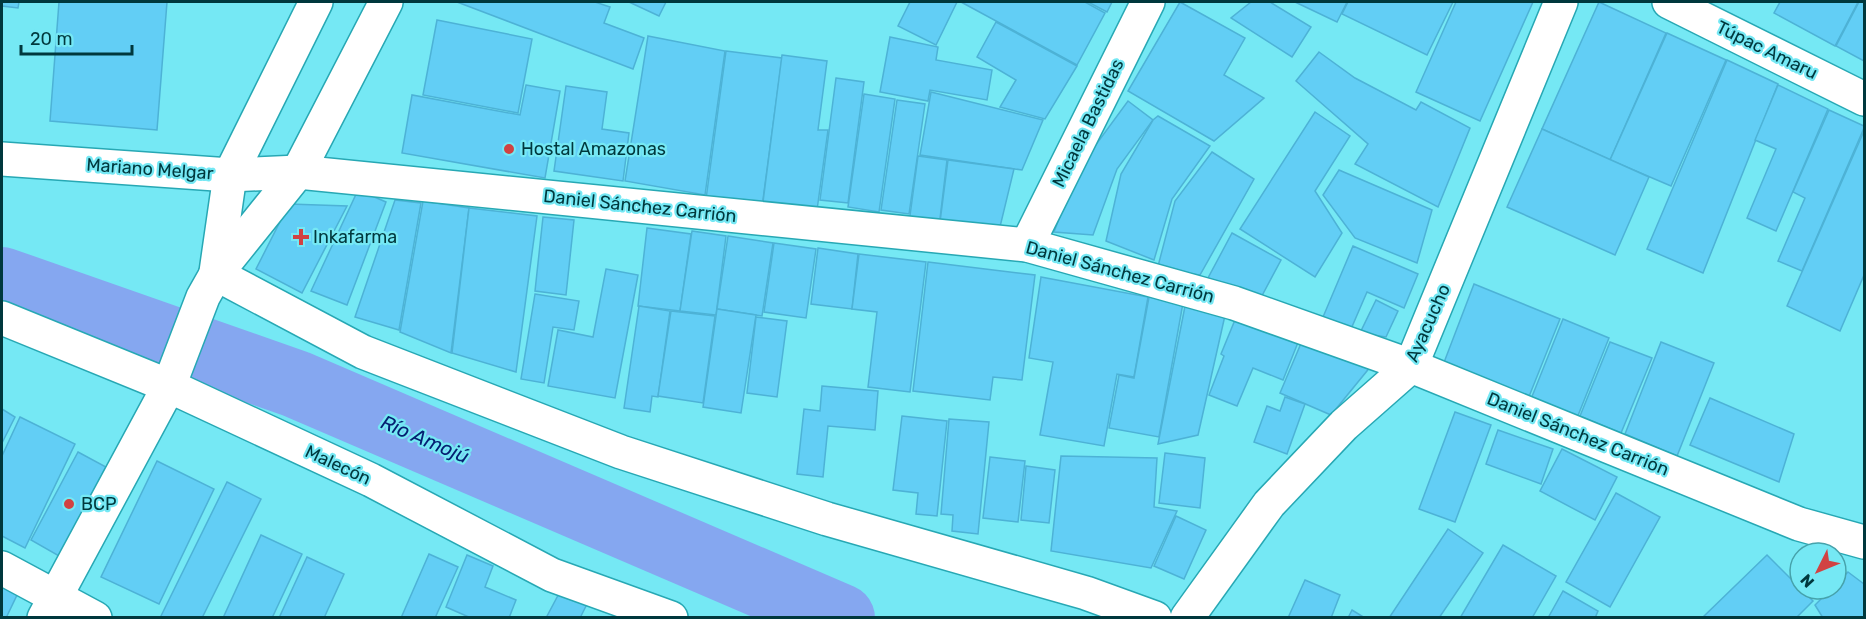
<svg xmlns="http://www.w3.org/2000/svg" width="1866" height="619" viewBox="0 0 1866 619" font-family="Rubik,sans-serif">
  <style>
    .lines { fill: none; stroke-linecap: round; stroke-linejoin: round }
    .river { stroke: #85a7f0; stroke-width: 68 }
    .building { fill: #62cef5; stroke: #4db2d6; stroke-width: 1.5 }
    .minor-casing { stroke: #27a8b4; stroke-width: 36 }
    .tertiary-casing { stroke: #27a8b4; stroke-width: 36 }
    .minor { stroke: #fff; stroke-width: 33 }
    .tertiary { stroke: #fff; stroke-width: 33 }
    .poi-dot { fill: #d14242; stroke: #75e8f4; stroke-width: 2 }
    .labels { text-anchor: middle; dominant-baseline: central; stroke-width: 4.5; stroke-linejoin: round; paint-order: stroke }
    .street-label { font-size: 18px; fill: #00383d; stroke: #75e8f4 }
    .poi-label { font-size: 18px; fill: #00383d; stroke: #75e8f4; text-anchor: start }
    .water-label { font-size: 20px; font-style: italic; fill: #062072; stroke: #75e8f4 }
  </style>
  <rect width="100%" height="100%" fill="#75e8f4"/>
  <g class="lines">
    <polyline class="river" points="2,281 296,384 841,618"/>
  </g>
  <g class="building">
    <polygon points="2,2 19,2 18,8 2,6"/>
    <polygon points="59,2 167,2 157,130 50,121"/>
    <polygon points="457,2 595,2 610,7 604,23 644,38 633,69"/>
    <polygon points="629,2 666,2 659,16"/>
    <polygon points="910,2 957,2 936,45 898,26"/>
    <polygon points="961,2 1085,2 1105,13 1077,65"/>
    <polygon points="1088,2 1112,2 1107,12"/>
    <polygon points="1180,2 1245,38 1224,75 1264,98 1214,141 1128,91"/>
    <polygon points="1251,2 1270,2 1311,27 1292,57 1231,18"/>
    <polygon points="1295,2 1347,2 1337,22"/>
    <polygon points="1348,2 1453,2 1427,55 1342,14"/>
    <polygon points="1456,2 1533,2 1480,121 1416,92"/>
    <polygon points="1599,2 1666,33 1610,160 1542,129"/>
    <polygon points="1780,2 1858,2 1835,46 1774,13"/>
    <polygon points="1859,2 1864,2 1864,61 1836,46"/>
    <polygon points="437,20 532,39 518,113 423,95"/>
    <polygon points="996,22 1077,66 1045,119 1000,107 1016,80 977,57"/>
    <polygon points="1667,33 1726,60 1671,186 1610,160"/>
    <polygon points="648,36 725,51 705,195 625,181"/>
    <polygon points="890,37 938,47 936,60 992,70 987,100 930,90 928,101 880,92"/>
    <polygon points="726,51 782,58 762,207 706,199"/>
    <polygon points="1319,52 1355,78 1416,110 1421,102 1470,128 1438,207 1355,164 1368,144 1296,81"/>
    <polygon points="782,55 827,61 818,130 828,130 817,210 763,202"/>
    <polygon points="1727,60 1778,84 1703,273 1647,249"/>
    <polygon points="836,78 864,82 848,203 820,200"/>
    <polygon points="526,85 560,91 545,178 402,153 412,95 520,115"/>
    <polygon points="1778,85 1828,109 1776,231 1747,218 1776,149 1755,140"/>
    <polygon points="566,86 607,92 602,129 629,133 623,181 554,171"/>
    <polygon points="931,92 1043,120 1022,170 920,155"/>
    <polygon points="864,94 895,99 879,212 848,207"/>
    <polygon points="897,100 925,104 909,214 881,210"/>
    <polygon points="1128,101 1153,120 1117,169 1093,235 1054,232 1078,169"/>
    <polygon points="1829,110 1864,126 1864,128 1802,271 1778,261 1805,198 1793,192"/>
    <polygon points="1315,112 1350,136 1315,191 1342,233 1315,277 1240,229"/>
    <polygon points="1158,116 1210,146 1172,199 1154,260 1106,241 1121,174 1153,120"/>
    <polygon points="1542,129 1649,177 1615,255 1507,207"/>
    <polygon points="1864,131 1864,275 1840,331 1787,306"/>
    <polygon points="1212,152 1254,179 1200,275 1157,270 1175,201"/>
    <polygon points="918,156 947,160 939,227 909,223"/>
    <polygon points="948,160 1014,169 999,231 940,222"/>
    <polygon points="1339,170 1432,210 1417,263 1355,238 1323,195"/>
    <polygon points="358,190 386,202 347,305 311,291"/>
    <polygon points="395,200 421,203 399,330 355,317"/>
    <polygon points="423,201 469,208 451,353 400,332"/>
    <polygon points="289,204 347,206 302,293 256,269"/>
    <polygon points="469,208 537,216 516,372 452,353"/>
    <polygon points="543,217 574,220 566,295 535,291"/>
    <polygon points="647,228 691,234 680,311 638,306"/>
    <polygon points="692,231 726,236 716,315 680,311"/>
    <polygon points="1232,233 1281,260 1257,305 1208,278"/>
    <polygon points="728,236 773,243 762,316 717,309"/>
    <polygon points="774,243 816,249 806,318 764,312"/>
    <polygon points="1353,246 1418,274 1404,308 1367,292 1351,329 1323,317"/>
    <polygon points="818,248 858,254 852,309 811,304"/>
    <polygon points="859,254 926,262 910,392 868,387 877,312 852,309"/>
    <polygon points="928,262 1035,275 1022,380 993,377 990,400 913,391"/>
    <polygon points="606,269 638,275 615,398 548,386 558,330 593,337"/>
    <polygon points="1041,277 1148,297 1134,377 1117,374 1104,446 1040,435 1053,362 1029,358"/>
    <polygon points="1474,284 1560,319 1528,399 1443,365"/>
    <polygon points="535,294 579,301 574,330 553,327 544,383 521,379"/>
    <polygon points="1149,297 1183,303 1159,437 1109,428 1119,375 1134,378"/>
    <polygon points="1376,300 1398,311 1386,337 1360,333"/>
    <polygon points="1186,301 1226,311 1198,435 1158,444"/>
    <polygon points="639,306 670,311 658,397 652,396 650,412 624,408"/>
    <polygon points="717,309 756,315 741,413 703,407"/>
    <polygon points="671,311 715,316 703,403 658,396"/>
    <polygon points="1237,315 1299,340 1283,380 1253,368 1237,406 1209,395 1224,356 1221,354"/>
    <polygon points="756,317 787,321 777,397 747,393"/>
    <polygon points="1563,319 1609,338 1577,418 1531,399"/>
    <polygon points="1302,341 1371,366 1331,415 1280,393"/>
    <polygon points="1610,342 1652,358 1621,433 1580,416"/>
    <polygon points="1661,342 1714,363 1677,456 1625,434"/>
    <polygon points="822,386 878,391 875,430 828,426 823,477 797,474 804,409 820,411"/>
    <polygon points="1285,397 1305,404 1287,454 1254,442 1267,406 1280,411"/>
    <polygon points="1710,398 1794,434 1779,482 1690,445"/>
    <polygon points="2,409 15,417 2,443"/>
    <polygon points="1455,412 1491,425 1455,522 1419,509"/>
    <polygon points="902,416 947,421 937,516 916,514 918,493 893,490"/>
    <polygon points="20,417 75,444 25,548 2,536 2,456"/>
    <polygon points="949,419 989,422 978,534 952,531 953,515 941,514"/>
    <polygon points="1498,430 1553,449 1541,484 1486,464"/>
    <polygon points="1562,449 1617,477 1595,520 1540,491"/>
    <polygon points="78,452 106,467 59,556 31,540"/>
    <polygon points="1165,453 1205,458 1200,508 1159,503"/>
    <polygon points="1061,456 1157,458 1154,507 1177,511 1151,568 1051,551"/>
    <polygon points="990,457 1025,461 1018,522 983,518"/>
    <polygon points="157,461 214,489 159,604 101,577"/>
    <polygon points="1026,466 1055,470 1049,523 1021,520"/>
    <polygon points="227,482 261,499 202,618 160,618"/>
    <polygon points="1616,493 1660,517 1610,607 1566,582"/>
    <polygon points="1176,516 1206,530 1184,579 1154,566"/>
    <polygon points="1448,529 1483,553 1439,618 1389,618"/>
    <polygon points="261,535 302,554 272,618 223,618"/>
    <polygon points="1503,545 1556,576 1532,618 1460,618"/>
    <polygon points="429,554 458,567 435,618 401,618"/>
    <polygon points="467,555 493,566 485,587 516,600 509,618 471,618 446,607"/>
    <polygon points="1767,555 1813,601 1796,618 1702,618"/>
    <polygon points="307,557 344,574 324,618 279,618"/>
    <polygon points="1848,572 1864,584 1864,618 1823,618 1815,605 1831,589 1836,589 1836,584"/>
    <polygon points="1305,580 1340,595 1331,618 1288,618"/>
    <polygon points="2,584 18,593 6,618 2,618"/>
    <polygon points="563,586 589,600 580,618 546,618"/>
    <polygon points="1563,591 1598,611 1595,618 1548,618"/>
    <polygon points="1352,610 1365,618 1348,618"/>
  </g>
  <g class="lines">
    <g class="minor-casing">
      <g id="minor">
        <polyline points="1669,2 1864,99"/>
        <polyline points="2,159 230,175 298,172 1027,245 1234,303 1411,366 1799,524 1864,542"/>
        <polyline points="1027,245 1148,2"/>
        <polyline points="216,274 363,352 621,452 827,519 1086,593 1155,618"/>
        <polyline points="2,318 169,386 371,480 552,575 671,618"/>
        <polyline points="2,568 95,618"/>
        <polyline points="1187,618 1269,504 1344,425 1411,366 1561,2"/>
      </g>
    </g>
    <g class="tertiary-casing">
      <g id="tertiary">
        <polyline points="216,272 230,175 316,2"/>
        <polyline points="44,618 169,386 203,297 216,274 298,172 386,2"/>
      </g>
    </g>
    <use href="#minor" class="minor"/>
    <use href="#tertiary" class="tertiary"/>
  </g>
  <g class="poi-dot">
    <circle cx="509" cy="149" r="6"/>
    <path d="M298 228h6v6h6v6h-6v6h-6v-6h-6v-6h6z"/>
    <circle cx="69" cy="504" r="6"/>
  </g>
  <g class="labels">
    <g class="street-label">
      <text transform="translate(1767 50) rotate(26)">Túpac Amaru</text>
      <text transform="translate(1088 123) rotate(-64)">Micaela Bastidas</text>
      <text transform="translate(150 169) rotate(4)">Mariano Melgar</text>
      <text transform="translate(640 206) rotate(6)">Daniel Sánchez Carrión</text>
      <text transform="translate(1120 272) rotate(15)">Daniel Sánchez Carrión</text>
      <text transform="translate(1428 323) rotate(-66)">Ayacucho</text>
      <text transform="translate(1578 434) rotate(22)">Daniel Sánchez Carrión</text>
      <text transform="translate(338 465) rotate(25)">Malecón</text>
    </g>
    <g class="poi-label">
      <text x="521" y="149">Hostal Amazonas</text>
      <text x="313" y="237">Inkafarma</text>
      <text x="81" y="504">BCP</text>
    </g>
    <g class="water-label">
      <text transform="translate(425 439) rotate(23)">Río Amojú</text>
    </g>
  </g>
  <rect width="1866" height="619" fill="none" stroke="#00383d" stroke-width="6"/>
  <g transform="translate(1818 571) rotate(227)"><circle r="28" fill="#75e8f4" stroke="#46a2ab" stroke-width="1.5"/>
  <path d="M0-4.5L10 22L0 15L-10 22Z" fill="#d14242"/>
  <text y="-9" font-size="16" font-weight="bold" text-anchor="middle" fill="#00383d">N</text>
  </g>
  <path d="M21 45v9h111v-9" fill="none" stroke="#00383d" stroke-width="3"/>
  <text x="30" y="45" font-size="18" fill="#00383d" stroke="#75e8f4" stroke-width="4.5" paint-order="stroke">20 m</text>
</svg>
